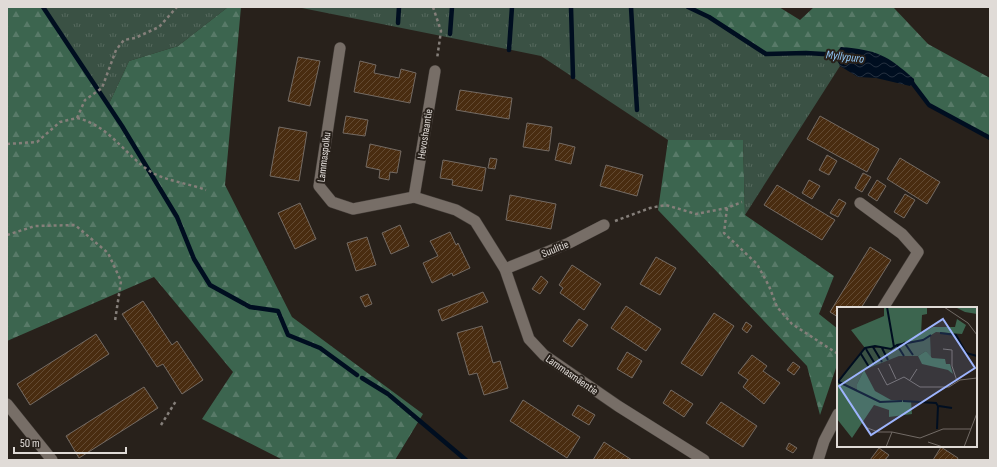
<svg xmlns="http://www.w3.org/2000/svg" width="997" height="467" viewBox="0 0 997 467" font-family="'Sofia Sans Condensed',sans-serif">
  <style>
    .grass { fill: url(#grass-tufts) }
    .forest { fill: url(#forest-firs) }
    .water { fill: url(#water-waves) }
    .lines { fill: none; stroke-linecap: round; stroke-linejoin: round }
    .stream { stroke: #000e20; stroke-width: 4.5 }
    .building { fill: url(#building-hatch); stroke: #746b64 }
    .minor-casing { stroke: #433d38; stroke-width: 12 }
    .path { stroke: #857f7a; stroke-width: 2.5; stroke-dasharray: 3 3; stroke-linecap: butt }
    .minor { stroke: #776e67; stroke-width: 11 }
    .labels { text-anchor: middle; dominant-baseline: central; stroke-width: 4; stroke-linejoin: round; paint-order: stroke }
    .street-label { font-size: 11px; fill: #e0dbd7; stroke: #28211b }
    .water-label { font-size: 12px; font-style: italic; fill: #93c9fa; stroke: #28211b }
    .inset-river { fill: none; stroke: #000e20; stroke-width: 2 }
    .inset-road { fill: none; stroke: #726b66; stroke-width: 1 }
    .view { fill: #9db4fd; fill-opacity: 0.15; stroke: #9db4fd; stroke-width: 2 }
    .inset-edge { fill: none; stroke: #e0dbd7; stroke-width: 2 }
  </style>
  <defs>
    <pattern id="grass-tufts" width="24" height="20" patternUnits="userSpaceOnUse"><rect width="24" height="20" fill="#3a5144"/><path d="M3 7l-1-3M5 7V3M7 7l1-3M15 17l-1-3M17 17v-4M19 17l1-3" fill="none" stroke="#56695e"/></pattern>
    <pattern id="forest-firs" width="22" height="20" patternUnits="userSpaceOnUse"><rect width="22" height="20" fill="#3c654f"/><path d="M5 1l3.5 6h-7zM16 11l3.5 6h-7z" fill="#587a68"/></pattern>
    <pattern id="water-waves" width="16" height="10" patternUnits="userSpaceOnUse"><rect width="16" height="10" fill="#000e20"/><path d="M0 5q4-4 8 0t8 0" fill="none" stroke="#253040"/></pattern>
    <pattern id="building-hatch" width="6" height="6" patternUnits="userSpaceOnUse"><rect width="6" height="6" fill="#492c10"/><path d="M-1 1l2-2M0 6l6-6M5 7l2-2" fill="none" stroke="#634a32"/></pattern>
  </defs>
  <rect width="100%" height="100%" fill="#28211b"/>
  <g class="grass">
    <polygon points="43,7 228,7 178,46 129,61 108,106"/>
    <polygon points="297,7 688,7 709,17 766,54 806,53 835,55 840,66 745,215 743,140 668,140 541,56"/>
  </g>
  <g class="forest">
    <polygon points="7,7 43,7 108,106 129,61 178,46 228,7 241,7 225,185 292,317 423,414 395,460 283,460 202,419 233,372 154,277 7,341"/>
    <path d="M 688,7 L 779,7 L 800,20 L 814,7 L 894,8 L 928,44 L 990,78 L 990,138 C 969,128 915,105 914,79 L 841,47 L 835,55 L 806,53 L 766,54 L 710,17 Z"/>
    <polygon points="668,140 743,140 745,215 834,276 819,314 838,329 838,362 820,415 807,366 658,210"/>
  </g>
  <path class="water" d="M 841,47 C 877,50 887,55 914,79 L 914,84 L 910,86 L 876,78 L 858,77 L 840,66 L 835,55 Z"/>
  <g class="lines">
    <g class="stream">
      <polyline points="43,7 122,126 177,217 194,259 210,285 250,307 278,311 288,335 320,348 357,375"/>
      <polyline points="571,7 573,77"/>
      <polyline points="631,7 637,110"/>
      <polyline points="688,7 709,17 766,54 806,53 841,55"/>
      <polyline points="398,23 399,7"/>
      <polyline points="450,34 452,7"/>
      <polyline points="509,50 512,7"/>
      <polyline points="910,80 929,105 990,138"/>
      <polyline points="362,378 388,394 466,460"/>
    </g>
  </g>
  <g class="building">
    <polygon points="298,57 320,61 310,106 288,101"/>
    <polygon points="360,61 376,65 374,73 399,78 401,69 416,73 410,103 354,92"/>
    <polygon points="460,90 512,98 509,119 456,110"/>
    <polygon points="346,116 368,120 365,136 343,133"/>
    <polygon points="820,116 879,149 867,172 807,139"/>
    <polygon points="527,123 552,127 549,151 523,147"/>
    <polygon points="279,127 307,132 299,181 270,176"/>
    <polygon points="559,143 575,147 571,164 555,160"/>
    <polygon points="370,144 401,151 397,173 390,172 389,180 379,178 380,170 366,167"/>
    <polygon points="827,155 837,161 829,175 819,170"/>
    <polygon points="490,158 497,159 495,169 488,168"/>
    <polygon points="900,158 940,182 927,204 887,179"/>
    <polygon points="443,160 486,168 482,191 452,185 453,180 440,178"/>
    <polygon points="606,165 643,175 637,196 600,186"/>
    <polygon points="863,173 871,177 862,192 855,188"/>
    <polygon points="809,180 820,186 812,199 802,193"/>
    <polygon points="877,180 886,186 877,201 868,195"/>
    <polygon points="777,185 835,220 822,240 764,205"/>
    <polygon points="905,194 915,200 904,218 894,212"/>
    <polygon points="510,195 556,204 551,229 506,220"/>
    <polygon points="839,199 846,203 838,217 830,213"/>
    <polygon points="300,203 316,239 295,249 278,213"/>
    <polygon points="400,225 409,246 391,254 382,233"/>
    <polygon points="450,232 456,245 458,243 470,268 453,276 452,273 432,283 423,263 438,256 430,241"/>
    <polygon points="367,237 376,265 356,271 347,243"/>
    <polygon points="870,247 891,260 861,308 838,308 838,317 830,312"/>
    <polygon points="656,257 676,268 660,295 640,284"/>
    <polygon points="572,265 601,284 584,310 560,293 563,288 559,285"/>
    <polygon points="541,276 548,282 540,294 532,289"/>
    <polygon points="483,292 488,302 442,321 438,310"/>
    <polygon points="368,294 372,304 365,307 360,297"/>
    <polygon points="143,301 172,345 177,341 203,380 182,394 163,364 157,367 122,314"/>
    <polygon points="626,306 661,329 646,351 611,328"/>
    <polygon points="714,313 734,326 702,376 681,363"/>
    <polygon points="579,319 588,325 572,347 563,341"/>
    <polygon points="746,322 752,326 747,333 742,329"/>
    <polygon points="482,326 493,363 500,361 508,388 484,395 477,373 469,375 457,333"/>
    <polygon points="96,334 109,354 30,405 17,384"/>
    <polygon points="627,352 642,361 632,378 617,369"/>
    <polygon points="752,355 767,366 763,371 780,383 764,404 743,387 748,380 738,373"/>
    <polygon points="793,362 800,367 794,375 787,370"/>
    <polygon points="144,387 158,408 79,458 66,436"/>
    <polygon points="671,390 693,404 684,417 663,403"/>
    <polygon points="523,400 580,437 567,458 510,421"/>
    <polygon points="721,402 757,426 743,447 706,423"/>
    <polygon points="578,405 595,415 589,425 572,415"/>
    <polygon points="604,442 632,460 593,460"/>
    <polygon points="789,443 797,448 793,453 786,449"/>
    <polygon points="941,447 958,458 957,460 933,460"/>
    <polygon points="879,448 889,455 885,460 870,460"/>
  </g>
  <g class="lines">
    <g class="minor-casing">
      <g id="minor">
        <polyline points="340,48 319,186 332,202 353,209 414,197 456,210 475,221 505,269 529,339 544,355 618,406 704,460"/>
        <polyline points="414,197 435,71"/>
        <polyline points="860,203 902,234 918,252 883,308"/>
        <polyline points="505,269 569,243 604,225"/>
        <polyline points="7,404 52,460"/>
        <polyline points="818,460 824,441 838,414"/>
      </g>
    </g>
    <g class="path">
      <polyline points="433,7 441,31 437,59"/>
      <path d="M 77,118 C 108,125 124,153 148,170 C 164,181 188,183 206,190"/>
      <polyline points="7,144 37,142 60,122 77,118 85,100 102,88 116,50 124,40 135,38 159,27 177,7"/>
      <polyline points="727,208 724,233 757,264 769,286 777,307 792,324 838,354"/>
      <polyline points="615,221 650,208 666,205 696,214 727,208 742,202"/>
      <polyline points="7,235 35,226 75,225 108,253 121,281 115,321"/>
      <polyline points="161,425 176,401"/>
    </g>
    <use href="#minor" class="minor"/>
  </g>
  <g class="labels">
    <g class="street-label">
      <text transform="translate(425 134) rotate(-81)">Hevoshaantie</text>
      <text transform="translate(324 157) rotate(-83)">Lammaspolku</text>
      <text transform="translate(555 249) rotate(-22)">Suulitie</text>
      <text transform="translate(572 375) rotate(35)">Lammasmäentie</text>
    </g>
    <g class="water-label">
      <text transform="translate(845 57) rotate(7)">Myllypuro</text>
    </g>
  </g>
  <g transform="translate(837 307)">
    <rect width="140" height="140" fill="#28211b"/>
    <path d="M 93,28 L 94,51 L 89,44 L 81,49 L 62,49 L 27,63 L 20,77 L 21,83 L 2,75 L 28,41 L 56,41 L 67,35 L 86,33 Z" fill="#3a5144"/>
    <path d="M 47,0 L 90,0 L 90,7 L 85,8 L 84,27 L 96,20 L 118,20 L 120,12 L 129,18 L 125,27 L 99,25 L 86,33 L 67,35 L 54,42 L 38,40 L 28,41 L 14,23 L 47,9 ZM 118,0 L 140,0 L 140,7 L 128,5 ZM 89,44 L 95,51 L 108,52 L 109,57 L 113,57 L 116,67 L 111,63 L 85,57 L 81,49 ZM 27,63 L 38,84 L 54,93 L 74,94 L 75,107 L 52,110 L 52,103 L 37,98 L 15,131 L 0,112 L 0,76 L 20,83 L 20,77 Z" fill="#3c654f"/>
    <path class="inset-river" d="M 50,0 L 57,40M 103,26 L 119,28 L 129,46 L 140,49M 67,35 L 76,48M 60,38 L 67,49M 36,40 L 45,55M 45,41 L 51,53M 29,42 L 38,57M 24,47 L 32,60M 2,75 L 43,95 L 65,94M 0,76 L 28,41 L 38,39 L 54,42 L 60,38 L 86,33 L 94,28M 66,94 L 99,96 L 101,99 L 100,122M 102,99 L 115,101"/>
    <path class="inset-road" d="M 107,0 L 131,16 L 140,28M 106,42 L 115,43 L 115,59 L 120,74M 52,57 L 59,72M 41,61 L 50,78 L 67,70 L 83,80 L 112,80 L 123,73 L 140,71M 73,73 L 80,62M 28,120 L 41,125 L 55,125M 91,135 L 106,140M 49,140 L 55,125 L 83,131 L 106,122 L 134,122M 127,140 L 140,106"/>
    <path class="view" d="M 106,12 L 138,61 L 34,128 L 2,79 Z"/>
    <rect width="140" height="140" class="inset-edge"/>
  </g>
  <rect width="997" height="467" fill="none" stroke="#e0dbd7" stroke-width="16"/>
  <path d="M14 447v6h112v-6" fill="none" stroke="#e0dbd7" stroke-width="2"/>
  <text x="20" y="447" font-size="12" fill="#e0dbd7" stroke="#28211b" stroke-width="3" paint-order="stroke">50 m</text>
</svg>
